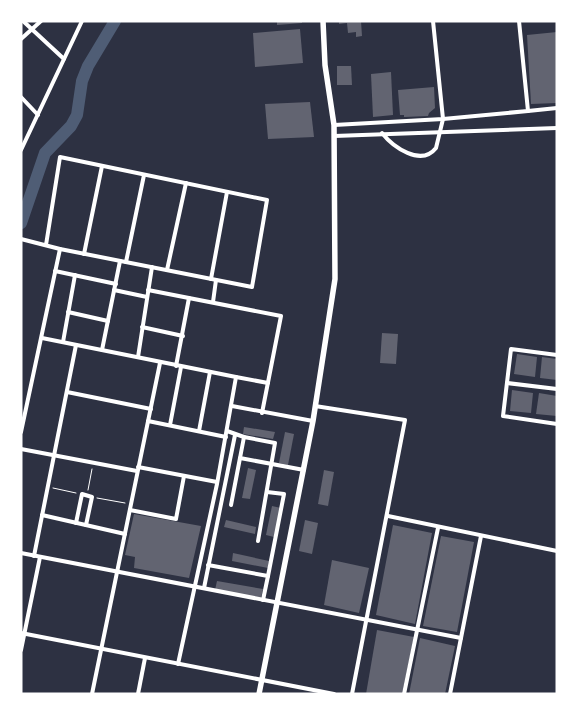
<svg xmlns="http://www.w3.org/2000/svg" width="578" height="715" viewBox="0 0 578 715" font-family="'Exo 2',sans-serif">
  <style>
    .lines { fill: none; stroke-linecap: round; stroke-linejoin: round }
    .river { stroke: #4f5d75; stroke-width: 12 }
    .building { fill: #626471 }
    .path { stroke: #fff; stroke-width: 1 }
    .minor { stroke: #fff; stroke-width: 4 }
    .primary { stroke: #fff; stroke-width: 5.5 }
  </style>
  <rect width="100%" height="100%" fill="#2d3142"/>
  <g class="lines">
    <polyline class="river" points="21,223 45,153 71,126 77,115 82,81 88,66 115,21"/>
  </g>
  <g class="building">
    <polygon points="277,21 302,21 302,23 277,25"/>
    <polygon points="339,21 361,21 362,36 356,37 356,32 348,33 347,23 339,24"/>
    <polygon points="300,29 303,63 255,67 253,33"/>
    <polygon points="557,32 557,103 531,104 527,35"/>
    <polygon points="337,66 351,66 352,85 337,85"/>
    <polygon points="391,72 393,115 373,117 371,74"/>
    <polygon points="434,87 435,108 429,113 428,116 404,117 404,115 400,115 398,90"/>
    <polygon points="310,102 314,137 268,139 265,104"/>
    <polygon points="382,333 398,334 396,364 380,363"/>
    <polygon points="517,354 537,357 535,377 514,374"/>
    <polygon points="542,357 557,359 557,380 540,378"/>
    <polygon points="512,390 533,393 531,413 510,411"/>
    <polygon points="539,393 557,396 557,416 536,414"/>
    <polygon points="244,427 275,432 273,439 243,434"/>
    <polygon points="285,432 294,434 288,465 279,463"/>
    <polygon points="248,468 256,470 250,499 242,498"/>
    <polygon points="324,470 334,472 328,506 318,504"/>
    <polygon points="272,506 281,508 274,537 266,535"/>
    <polygon points="134,514 201,526 189,578 134,568 135,557 125,555"/>
    <polygon points="226,520 256,527 255,534 224,527"/>
    <polygon points="305,520 318,523 312,554 299,551"/>
    <polygon points="393,525 432,533 415,624 376,615"/>
    <polygon points="441,536 474,542 457,632 423,626"/>
    <polygon points="233,553 269,561 268,568 232,561"/>
    <polygon points="332,560 369,568 359,613 324,605"/>
    <polygon points="217,581 263,589 261,598 215,590"/>
    <polygon points="377,630 414,637 402,694 366,694"/>
    <polygon points="420,638 455,646 445,694 409,694"/>
  </g>
  <g class="lines">
    <g class="path">
      <polyline points="53,488 76,493"/>
      <polyline points="88,490 92,469"/>
      <polyline points="97,498 125,503"/>
    </g>
    <g class="minor">
      <polyline points="23,21 64,59"/>
      <polyline points="21,39 41,21"/>
      <polyline points="21,97 38,115"/>
      <polyline points="528,111 557,108"/>
      <polyline points="334,125 443,119 528,111 519,21"/>
      <path d="M 382,133 C 393,147 421,167 436,148 L 443,119 L 433,21"/>
      <polyline points="334,136 557,128"/>
      <polyline points="21,150 82,21"/>
      <polyline points="21,239 60,249 252,287 267,200 60,157 46,245"/>
      <polyline points="84,254 102,166"/>
      <polyline points="126,262 144,175"/>
      <polyline points="167,270 186,183"/>
      <polyline points="55,271 116,284"/>
      <polyline points="211,279 227,192"/>
      <polyline points="114,290 147,297"/>
      <polyline points="148,290 281,316 262,413"/>
      <polyline points="213,302 216,280"/>
      <polyline points="68,312 108,321"/>
      <polyline points="142,327 183,336"/>
      <polyline points="42,338 236,377 217,484 178,664"/>
      <polyline points="63,342 75,275"/>
      <polyline points="102,350 120,261"/>
      <polyline points="557,355 511,349 503,416 557,424"/>
      <polyline points="138,357 152,267"/>
      <polyline points="176,366 189,298"/>
      <polyline points="236,377 268,383"/>
      <polyline points="507,383 557,389"/>
      <polyline points="67,392 151,409"/>
      <polyline points="232,406 313,421"/>
      <polyline points="315,406 405,420 352,694"/>
      <polyline points="148,421 226,437"/>
      <polyline points="170,425 181,367"/>
      <polyline points="199,431 210,372"/>
      <polyline points="227,431 244,437 240,458 304,470"/>
      <polyline points="21,432 60,249"/>
      <polyline points="244,437 275,443 258,541"/>
      <polyline points="21,449 137,471"/>
      <polyline points="138,467 217,482"/>
      <polyline points="267,492 284,494 268,576"/>
      <polyline points="231,505 240,458"/>
      <polyline points="130,510 176,519 184,476"/>
      <polyline points="42,515 125,534"/>
      <polyline points="388,516 557,551"/>
      <polyline points="76,523 82,494 92,497 86,525"/>
      <polyline points="21,553 461,638"/>
      <polyline points="34,556 76,345"/>
      <polyline points="208,565 268,576 263,600"/>
      <polyline points="204,588 235,435"/>
      <polyline points="21,633 334,694"/>
      <polyline points="21,650 40,557"/>
      <polyline points="92,694 160,363"/>
      <polyline points="138,694 145,658"/>
      <polyline points="404,694 438,528"/>
      <polyline points="450,694 481,536"/>
    </g>
    <polyline class="primary" points="259,694 313,421 335,279 334,125 325,65 323,21"/>
  </g>
  <rect width="578" height="715" fill="none" stroke="#ffffff" stroke-width="45"/>
</svg>
